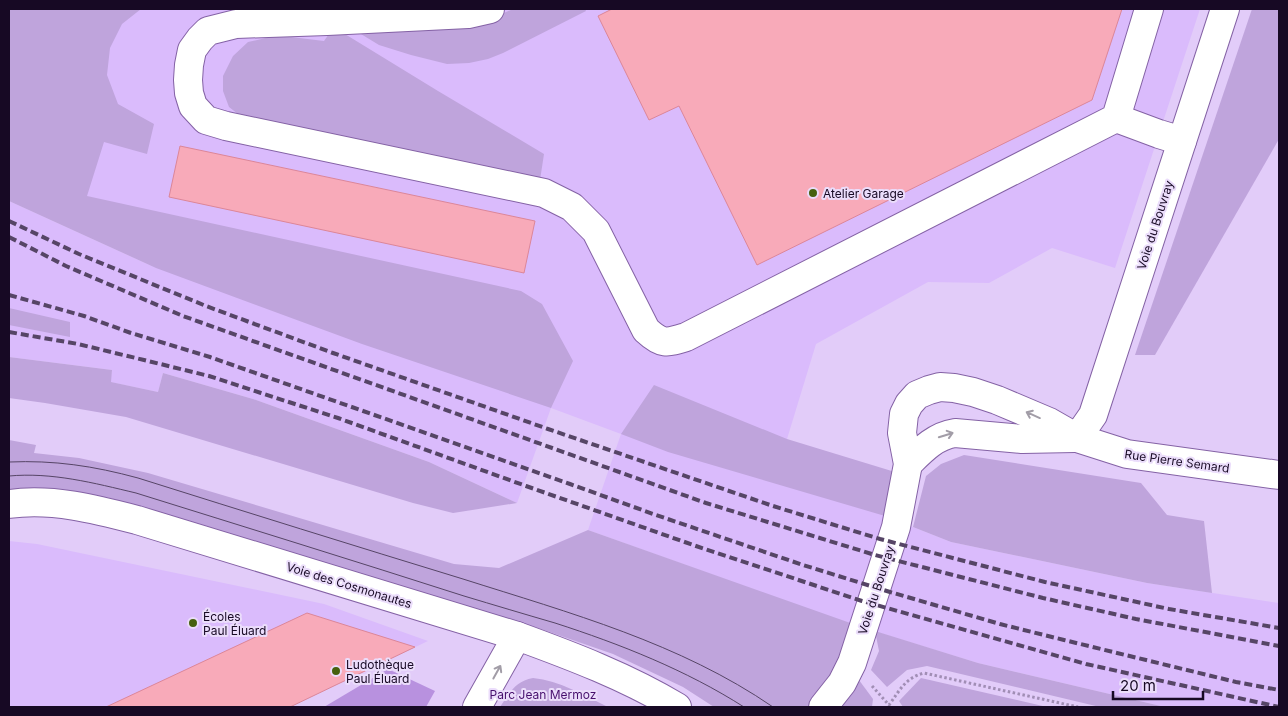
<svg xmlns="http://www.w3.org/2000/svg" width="1288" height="716" viewBox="0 0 1288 716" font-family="Inter,sans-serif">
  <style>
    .built { fill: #dabbfc }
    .green { fill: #bfa4dc }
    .forest { fill: #b891df }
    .building { fill: #f8aab9; stroke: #dc8698 }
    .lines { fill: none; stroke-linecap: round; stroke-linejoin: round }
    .minor-casing { stroke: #8462a5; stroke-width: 30 }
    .path { stroke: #a18eb5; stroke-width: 3; stroke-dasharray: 2.5 2.5; stroke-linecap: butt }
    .minor { stroke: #fff; stroke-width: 28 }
    .tram { stroke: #564566; stroke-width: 1 }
    .rail { stroke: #564566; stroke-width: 4; stroke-dasharray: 8 4; stroke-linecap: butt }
    .oneway { stroke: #a29da7 }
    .poi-dot { fill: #46600e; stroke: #ebddfb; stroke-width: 2 }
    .labels { text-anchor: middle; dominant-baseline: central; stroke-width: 4; stroke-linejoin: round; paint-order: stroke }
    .poi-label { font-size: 12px; fill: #170924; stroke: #ebddfb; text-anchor: start }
    .street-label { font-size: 12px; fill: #170924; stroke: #ebddfb }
    .park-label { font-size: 12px; fill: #47106d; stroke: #ebddfb }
  </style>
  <rect width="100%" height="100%" fill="#e2ccf9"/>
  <g class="built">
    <polygon points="9,9 1200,9 1115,268 1052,248 989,283 928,282 816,344 787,439 885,516 951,542 1147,583 1279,603 1279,707 1165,707 978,663 841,621 588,530 621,434 551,408 517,503 429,462 253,399 163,373 158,392 110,382 112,370 9,357 9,201 156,268 9,193"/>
    <polygon points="9,541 37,544 324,604 428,641 289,707 9,707"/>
  </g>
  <g class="green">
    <polygon points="9,9 141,9 122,24 110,48 107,75 118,104 154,124 147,154 104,142 87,196 521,291 542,304 573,361 551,408 362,344 156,268 9,201"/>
    <polygon points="513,9 585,9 586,11 503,53 488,59 469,63 447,64 411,55 379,45 356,31 493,18"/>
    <polygon points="1252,9 1279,9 1279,139 1155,355 1135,355"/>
    <polygon points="331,31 340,31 438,91 544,154 540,180 247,121 229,107 223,91 223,76 233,56 248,42 270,37 291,37 324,41"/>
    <polygon points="9,308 70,322 70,337 9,325"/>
    <polygon points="9,357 112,370 111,382 158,392 163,373 253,399 429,462 517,503 453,513 413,503 126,417 45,403 9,398"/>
    <polygon points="654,385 787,439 895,472 885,516 668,452 621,434"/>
    <polygon points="9,440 36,445 34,453 79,458 148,473 454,564 499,568 588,530 856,625 842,663 812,707 714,707 683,687 613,654 538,628 110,498 62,489 29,488 9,490"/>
    <polygon points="964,455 1141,483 1167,515 1204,521 1212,593 1147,583 951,542 913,527 926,476 941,464"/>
    <polygon points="875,631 978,663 1165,707 1100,707 927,666 907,670 887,687 871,670 879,651"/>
    <polygon points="856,676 873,699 872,707 834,707"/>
    <path d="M 533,678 C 560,681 584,695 608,707 L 500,707 C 510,693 515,681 533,678 Z"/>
    <polygon points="921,678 1047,707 903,707 899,701"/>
  </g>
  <polygon class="forest" points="388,669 435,691 426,707 324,707"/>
  <g class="building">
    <polygon points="612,9 1122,9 1092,100 757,265 679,106 649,120 598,16"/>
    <polygon points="180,146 535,221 524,273 169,197"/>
    <polygon points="307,613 415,647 290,707 106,707"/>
  </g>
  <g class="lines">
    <g class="minor-casing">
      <g id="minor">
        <path d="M 490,9 L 468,14 L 327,21 L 236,24 L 208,31 L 200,39 L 192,50 L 189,65 L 188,80 L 189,93 L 193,106 L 206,120 L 226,126 L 544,193 L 572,207 L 596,231 L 646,330 C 662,345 667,343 686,337 L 1116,118 L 1149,9"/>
        <polyline points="1116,118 1159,134 1182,141"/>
        <polyline points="1077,438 1093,415 1225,9"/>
        <path d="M 908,464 C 922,450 935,436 955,433 L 1022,439 L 1075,438"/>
        <path d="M 9,504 C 52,498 95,509 137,520 L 517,636 C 572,656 627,677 677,707"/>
        <polyline points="477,707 517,636"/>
        <polyline points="823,707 842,683 852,663 896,527 908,464 902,433 904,414 909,404 917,395 929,390 940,387 954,388 973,392 997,400 1049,422 1077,438 1127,454 1279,475"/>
      </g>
    </g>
    <path class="path" d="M 872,686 L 889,705 C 900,690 905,678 924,673 L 1078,707"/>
    <use href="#minor" class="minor"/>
    <g class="tram">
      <path d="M 9,462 C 54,460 94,466 138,478 C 246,512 355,546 463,579 C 570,613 680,643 773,707"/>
      <path d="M 9,476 C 52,472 94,483 136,493 C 245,527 355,561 464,596 C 494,605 524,614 555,623 C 620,644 686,670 744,707"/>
    </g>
    <g class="rail">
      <polyline points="9,221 79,254 206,306 333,353 548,429 773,506 880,539 1045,582 1169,609 1279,628"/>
      <polyline points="9,237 66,266 183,316 706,503 875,555 1043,598 1136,619 1279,646"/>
      <polyline points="9,295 84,316 131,333 210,357 570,484 656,515 803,565 890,592 1000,624 1064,640 1236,682 1279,690"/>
      <polyline points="9,332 78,344 144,360 209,376 261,393 338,418 526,486 696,546 862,601 1086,664 1279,707"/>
    </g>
  </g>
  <defs><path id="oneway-shaft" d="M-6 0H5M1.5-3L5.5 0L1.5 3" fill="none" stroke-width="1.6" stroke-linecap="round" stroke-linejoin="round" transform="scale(1.25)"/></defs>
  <g class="oneway">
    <use href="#oneway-shaft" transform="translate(1033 415) rotate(-156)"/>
    <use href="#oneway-shaft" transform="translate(946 435) rotate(-17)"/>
    <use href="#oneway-shaft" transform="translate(497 672) rotate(-61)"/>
  </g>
  <g class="poi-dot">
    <circle cx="813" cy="193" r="5"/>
    <circle cx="193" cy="623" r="5"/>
    <circle cx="336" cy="671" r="5"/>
  </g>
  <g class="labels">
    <g class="poi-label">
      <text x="823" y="193">Atelier Garage</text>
      <text x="203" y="616">Écoles<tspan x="203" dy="14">Paul Éluard</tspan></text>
      <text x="346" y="664">Ludothèque<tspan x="346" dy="14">Paul Éluard</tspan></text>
    </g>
    <g class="street-label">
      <text transform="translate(1155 225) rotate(-72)">Voie du Bouvray</text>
      <text transform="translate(1177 461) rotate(8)">Rue Pierre Semard</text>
      <text transform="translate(349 585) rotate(17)">Voie des Cosmonautes</text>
      <text transform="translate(876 590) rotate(-72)">Voie du Bouvray</text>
    </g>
    <g class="park-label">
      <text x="543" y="694">Parc Jean Mermoz</text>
    </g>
  </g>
  <rect width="1288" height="716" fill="none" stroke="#170924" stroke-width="20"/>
  <path d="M1113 691v8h90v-8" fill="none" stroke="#170924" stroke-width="2.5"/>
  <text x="1120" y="691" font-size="15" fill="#170924" stroke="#ebddfb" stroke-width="4" paint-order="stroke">20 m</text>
</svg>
